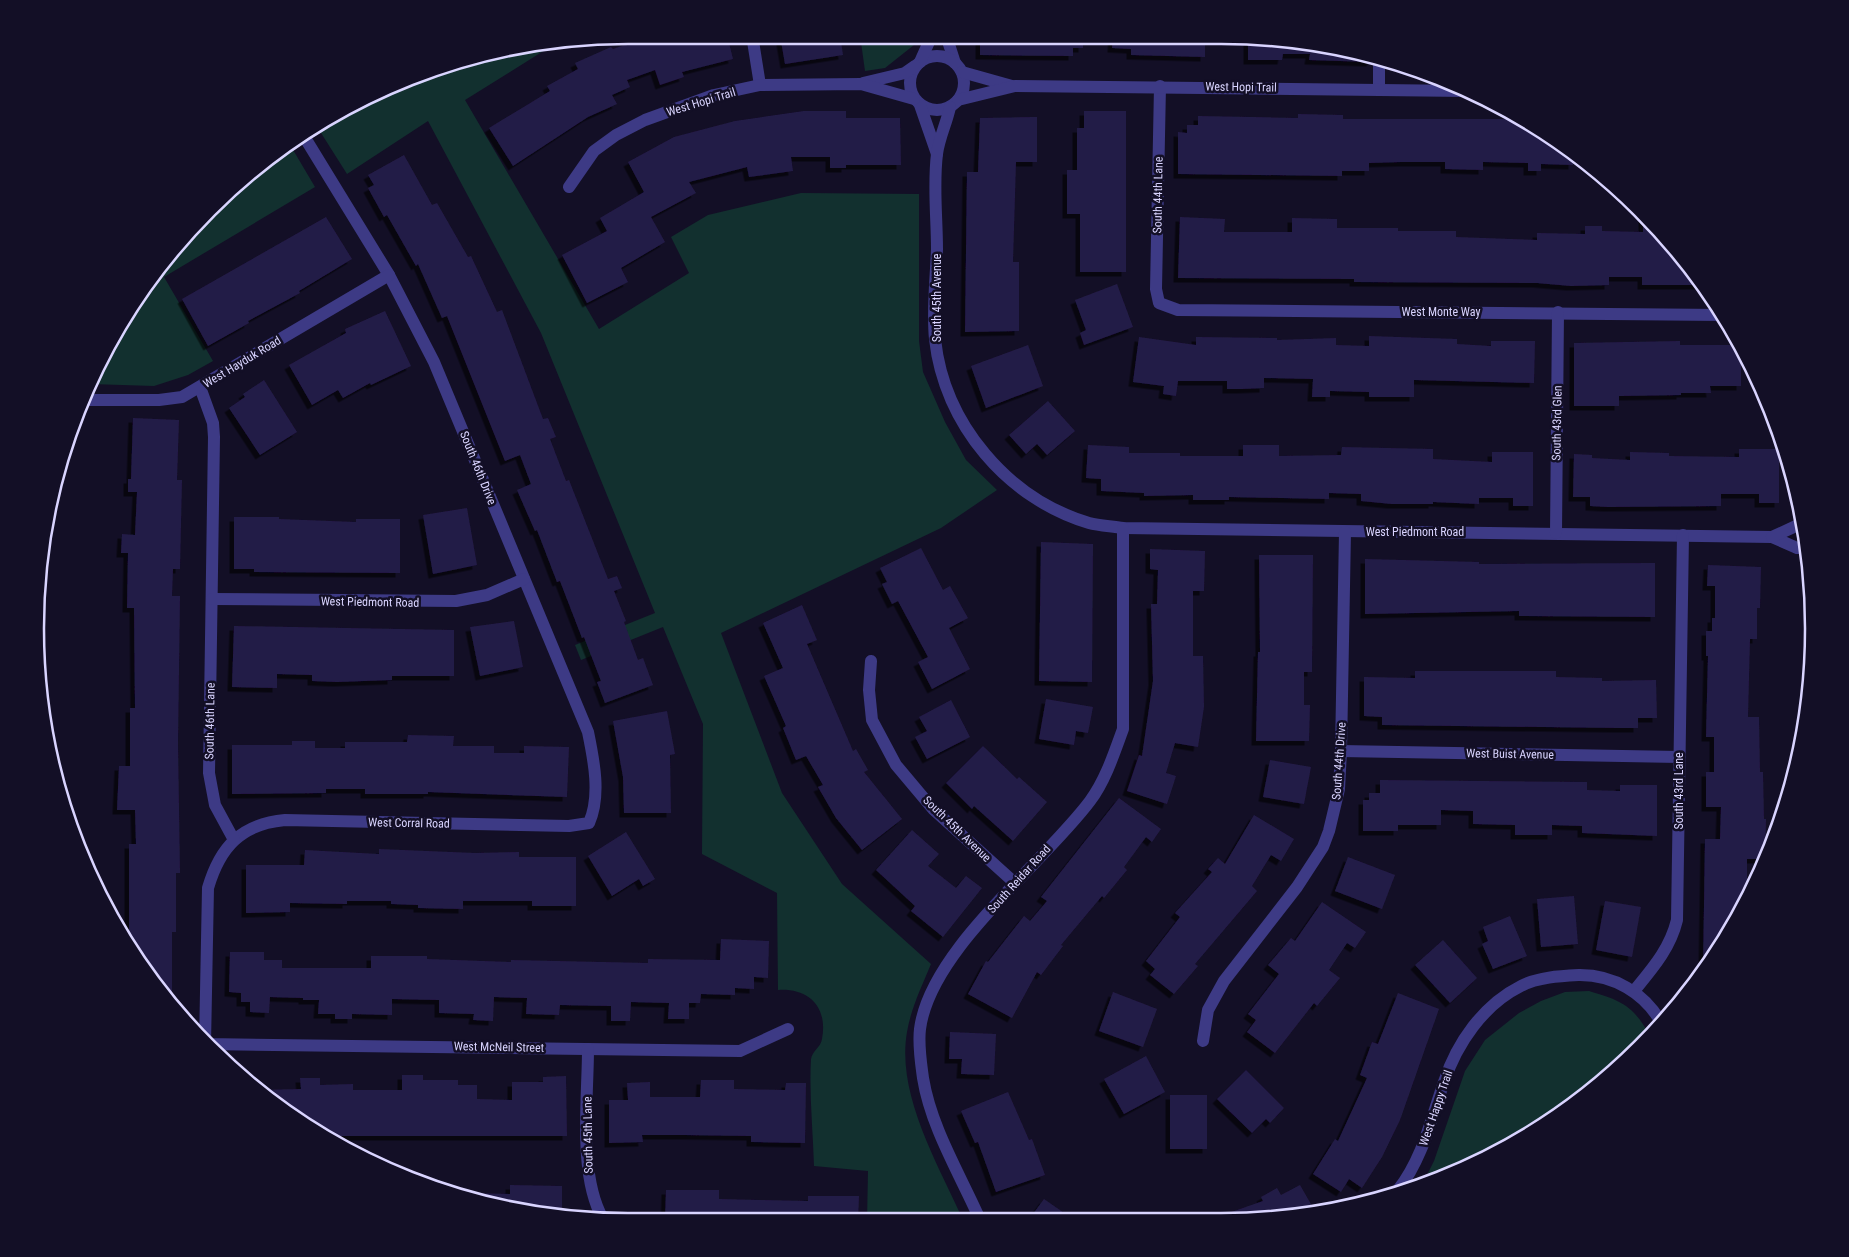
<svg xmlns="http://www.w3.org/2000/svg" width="1849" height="1257" viewBox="0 0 1849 1257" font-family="'Roboto Condensed',sans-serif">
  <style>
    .green { fill: #12302f }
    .building { fill: #241b47; filter: url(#shadow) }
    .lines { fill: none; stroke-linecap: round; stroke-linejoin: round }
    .minor { stroke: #3d3a85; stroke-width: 12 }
    .labels { text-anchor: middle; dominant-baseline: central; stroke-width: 5; stroke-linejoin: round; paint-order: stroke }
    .street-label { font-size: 12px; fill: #d9d4ff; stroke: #130f26 }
    .rim { fill: none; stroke: #d9d4ff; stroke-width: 2.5 }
  </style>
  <defs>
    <filter id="shadow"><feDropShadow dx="-4.5" dy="4.5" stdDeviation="0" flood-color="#0009"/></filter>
  </defs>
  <rect width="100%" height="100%" fill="#130f26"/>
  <g class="green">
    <polygon points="860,35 920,35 919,41 885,68 865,71"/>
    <path d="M 553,45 L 465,100 L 599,329 L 689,273 L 671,237 L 708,215 L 801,193 L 919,194 L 919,341 L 923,372 L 945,422 L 966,460 L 997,490 L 941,528 L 721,633 L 782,793 L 842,884 L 931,964 C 922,986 911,1008 907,1032 C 896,1095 939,1166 964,1222 L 867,1222 L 868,1171 L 814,1166 C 813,1131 809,1094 811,1059 C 812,1051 821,1047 822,1039 C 828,1007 809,988 778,990 L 777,893 L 702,854 L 703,724 L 663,627 L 581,660 L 575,645 L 655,613 L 541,333 L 428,121 L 347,174 L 316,125 L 366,96 L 475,55 Z"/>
    <polygon points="289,143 315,187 164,277 213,361 188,375 154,386 90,384 135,299 182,237"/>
    <path d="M 1589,991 C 1622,1001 1633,1005 1650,1036 L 1640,1048 L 1550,1122 L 1483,1161 L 1424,1181 L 1434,1161 L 1465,1071 L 1485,1040 L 1519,1013 L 1541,1001 L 1565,992 Z"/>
  </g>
  <g class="building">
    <polygon points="654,35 727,35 733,59 682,72 684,77 660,85 655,70 627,80 630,87 612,95 617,104 588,117 513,166 489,128 550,91 547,86 578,69 575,63 611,47 613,49"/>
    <polygon points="780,35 840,35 843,55 785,64"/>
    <polygon points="980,35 1083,35 1083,48 1073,48 1073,56 980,55"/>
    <polygon points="1113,35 1205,35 1205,57 1131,55 1131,49 1112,48"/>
    <polygon points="1248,38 1336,46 1372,58 1371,62 1309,60 1310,54 1283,54 1282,60 1248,60"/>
    <polygon points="804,111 846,111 846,118 900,118 901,165 846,165 846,168 830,168 830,157 791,157 793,171 749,177 747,167 689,182 696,193 651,217 665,242 621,268 628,282 587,303 562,255 607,231 600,218 644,192 628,162 674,137 735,121"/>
    <polygon points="1084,111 1126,111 1126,272 1080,272 1080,214 1067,214 1067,170 1077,170 1077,128 1084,128"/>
    <polygon points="1298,114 1343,115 1343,119 1520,119 1573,152 1573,165 1541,164 1541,171 1528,171 1528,163 1483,162 1483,170 1445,169 1445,162 1401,162 1369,163 1369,171 1342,171 1342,176 1178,174 1178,132 1187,133 1187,125 1198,125 1198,116 1298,118"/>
    <polygon points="1037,117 1037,162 1016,162 1013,262 1019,262 1019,331 965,332 967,172 978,172 980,118"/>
    <polygon points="404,155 432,205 437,203 468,257 471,256 497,312 502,310 543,419 548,418 556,437 550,439 566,481 569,480 608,579 617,576 622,588 614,591 626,621 624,622 638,660 643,658 653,685 605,703 597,682 601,681 584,637 582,638 560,581 557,582 537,530 535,531 517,490 531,484 520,455 505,461 447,316 442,318 418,264 416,266 387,215 384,217 368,188 374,185 368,175"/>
    <polygon points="1643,212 1703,285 1642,285 1642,277 1609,277 1609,285 1571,286 1537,283 1354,282 1354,279 1178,278 1180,217 1225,219 1224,232 1292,232 1292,218 1337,219 1337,228 1398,228 1398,231 1456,231 1456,237 1537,240 1537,233 1585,234 1585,226 1602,226 1602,231 1643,232"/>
    <polygon points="326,217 352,259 299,291 300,293 248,321 249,323 208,346 182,299"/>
    <polygon points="1117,284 1133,327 1084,345 1080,333 1086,330 1075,300"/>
    <polygon points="385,311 411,366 371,385 370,383 343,398 338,390 312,405 289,365 346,333 345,329"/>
    <polygon points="1369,336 1457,339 1457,344 1491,346 1491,341 1535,341 1534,383 1414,380 1414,397 1369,397 1369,392 1330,391 1330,397 1312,397 1313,379 1264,378 1264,388 1241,389 1227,389 1227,381 1178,381 1176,396 1163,394 1164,386 1133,382 1139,337 1196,345 1196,337 1277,338 1277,340 1336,338 1336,345 1369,346"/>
    <polygon points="1680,341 1680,345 1739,345 1741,349 1741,386 1710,386 1711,393 1681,393 1681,395 1619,396 1619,406 1574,406 1574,343"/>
    <polygon points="1028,345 1043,386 986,408 971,366"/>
    <polygon points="264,380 297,432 260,455 229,408 245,397 243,394"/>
    <polygon points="1048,401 1075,431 1047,455 1037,444 1026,454 1009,435"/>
    <polygon points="133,418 179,420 177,480 182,480 180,569 173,569 172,596 180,596 178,743 180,873 176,873 176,932 172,932 172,1003 129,948 129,844 136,844 135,810 117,810 119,766 130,766 130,708 135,708 134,608 127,608 128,553 121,553 122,534 135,535 137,492 128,492 128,479 131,479"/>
    <polygon points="1088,445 1129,447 1129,453 1180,453 1180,456 1243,456 1243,445 1279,445 1279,456 1341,455 1342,447 1433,449 1433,459 1492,462 1492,452 1533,452 1533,506 1513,506 1513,498 1479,498 1479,504 1433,502 1433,504 1392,504 1361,501 1361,494 1329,493 1329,499 1229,497 1229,500 1193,500 1193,495 1144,496 1144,493 1101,491 1101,479 1086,478"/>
    <polygon points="1739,449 1779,449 1779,503 1759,503 1759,494 1721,494 1721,506 1608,507 1590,506 1590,497 1573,497 1574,454 1592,455 1592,458 1630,460 1630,452 1669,453 1669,456 1739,457"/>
    <polygon points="467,508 477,565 433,574 423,515"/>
    <polygon points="234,517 279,517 279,519 356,522 356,519 400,519 400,573 254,572 254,569 234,569"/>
    <polygon points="1041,542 1093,544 1092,682 1039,681"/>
    <polygon points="921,548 943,590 950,586 968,618 949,628 970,669 932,689 918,662 928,657 898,601 892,604 882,584 887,582 880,568"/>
    <polygon points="1150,549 1205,551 1204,591 1193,591 1193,656 1203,656 1204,707 1198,747 1175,743 1166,773 1176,776 1167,804 1127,791 1139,755 1142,756 1153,681 1151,604 1157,604 1158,570 1150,569"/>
    <polygon points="1259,555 1313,555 1312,672 1304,672 1304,705 1310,705 1309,741 1256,741 1258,652 1260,652"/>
    <polygon points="1365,559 1479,562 1479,564 1655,563 1655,617 1519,616 1519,611 1365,614"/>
    <polygon points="1708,565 1761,567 1760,608 1757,608 1757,639 1750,639 1748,717 1759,717 1760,772 1763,772 1764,819 1766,819 1765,859 1747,859 1747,897 1714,958 1703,971 1705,839 1720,839 1721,807 1706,807 1706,772 1714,772 1714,737 1706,737 1708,656 1706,656 1706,631 1712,631 1712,618 1715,618 1715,586 1707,586"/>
    <polygon points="802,605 817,640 807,644 853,751 856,749 868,770 864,772 902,819 862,850 836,818 818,787 823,785 806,756 796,760 783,728 786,726 764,676 783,668 763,623"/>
    <polygon points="514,621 523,667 480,676 470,627"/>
    <polygon points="234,626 454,630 454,676 392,676 392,680 337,682 312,681 312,675 277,674 277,688 232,687"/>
    <polygon points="1415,671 1556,671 1556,677 1602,678 1602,681 1656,680 1657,718 1638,718 1638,728 1620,728 1382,725 1382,717 1364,716 1364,677 1415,678"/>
    <polygon points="1046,699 1093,707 1088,733 1076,731 1074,745 1039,739"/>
    <polygon points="951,700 970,737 927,759 915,737 927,731 919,717"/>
    <polygon points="667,711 675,754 670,755 671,813 624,813 623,777 613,721"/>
    <polygon points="408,735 454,736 453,746 494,746 494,753 524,753 524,746 569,747 567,797 428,792 428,794 365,794 365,789 326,789 326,793 232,794 232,745 292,745 292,741 315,741 315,748 345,748 345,742 407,742"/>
    <polygon points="983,746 1017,779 1019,777 1047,802 1013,841 974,806 972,809 946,783"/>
    <polygon points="1270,760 1311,767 1304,804 1263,797"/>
    <polygon points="1380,780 1587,782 1587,790 1620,791 1620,785 1657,785 1657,836 1582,833 1582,826 1552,825 1552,835 1515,835 1515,825 1473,824 1473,811 1441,810 1441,825 1398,825 1398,831 1363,831 1363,800 1369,800 1369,793 1380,793"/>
    <polygon points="1119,798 1161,829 1152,842 1146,837 1124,867 1127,870 1104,898 1102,896 1061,945 1063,946 1041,975 1037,972 1012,1018 968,994 986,961 988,962 1024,916 1030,921 1047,901 1041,897"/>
    <polygon points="1254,815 1294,839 1281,861 1271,855 1252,886 1257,891 1195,964 1198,966 1174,994 1150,975 1155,969 1146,961 1180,917 1175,913 1212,872 1208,869 1218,858 1225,864"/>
    <polygon points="912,830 939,854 928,866 956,888 966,876 982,888 943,937 911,911 915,906 876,870"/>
    <polygon points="626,832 655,879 643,886 639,879 612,896 588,856"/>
    <polygon points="379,849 475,853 519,852 519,857 576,857 576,906 532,906 532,901 463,901 463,909 418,908 418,905 391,904 391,901 347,901 347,904 290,903 290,912 246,913 246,865 304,865 305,850 379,854"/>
    <polygon points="1348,857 1395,875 1382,909 1335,891"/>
    <polygon points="1574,896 1578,944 1541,947 1537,899"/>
    <polygon points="1605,901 1641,907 1632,957 1596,950"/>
    <polygon points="1322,902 1366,932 1355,948 1347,943 1329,970 1340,978 1317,1006 1314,1003 1275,1053 1247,1032 1256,1020 1248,1014 1279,974 1268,965 1291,938 1295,941"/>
    <polygon points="1510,916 1527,956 1493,969 1482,944 1488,941 1483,927"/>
    <polygon points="721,939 769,941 768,978 754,977 754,989 735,988 735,995 701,994 700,1003 689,1003 689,1019 668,1019 669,1003 631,1002 630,1021 611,1021 611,1006 560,1005 559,1015 526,1014 527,998 494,997 493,1021 473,1020 474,1014 439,1013 439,1000 392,999 392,1015 352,1014 352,1019 335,1019 335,1014 318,1014 319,1000 303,1000 303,998 270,997 269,1013 250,1012 250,1002 241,1002 241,993 229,992 230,952 264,952 264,960 282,960 282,968 371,968 371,956 427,956 427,959 511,962 511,960 648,963 648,959 720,960"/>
    <polygon points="1443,940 1477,978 1450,1003 1415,965"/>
    <polygon points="1113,992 1157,1009 1143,1047 1099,1031"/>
    <polygon points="1398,993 1439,1009 1400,1120 1382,1157 1362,1188 1349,1179 1341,1192 1313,1174 1335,1139 1338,1141 1367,1078 1360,1075 1372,1042 1378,1044"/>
    <polygon points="950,1032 996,1034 994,1075 961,1074 962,1059 949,1059"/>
    <polygon points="1146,1056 1165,1092 1124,1114 1104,1079"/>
    <polygon points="1246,1070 1284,1108 1270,1123 1266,1119 1252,1133 1217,1099"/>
    <polygon points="402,1075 423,1075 423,1080 458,1080 458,1085 477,1085 477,1099 512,1100 512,1082 543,1082 543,1077 566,1076 567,1136 325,1136 298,1122 259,1090 301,1089 300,1078 320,1078 320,1085 353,1084 353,1090 402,1090"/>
    <polygon points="701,1080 734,1080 734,1089 785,1090 786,1083 806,1083 805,1143 751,1142 751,1136 684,1135 642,1135 643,1142 609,1143 609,1100 628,1100 627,1083 650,1082 650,1097 700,1097"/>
    <polygon points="1008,1092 1029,1140 1032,1139 1045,1175 996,1192 978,1142 975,1143 961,1111"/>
    <rect x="1170" y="1095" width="37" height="54"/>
    <polygon points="510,1185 562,1186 562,1215 512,1211 467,1197 468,1193 510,1194"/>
    <polygon points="1300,1185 1316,1213 1218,1222 1217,1217 1263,1201 1261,1197 1277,1188 1281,1195"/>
    <polygon points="666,1190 719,1190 719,1199 808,1201 808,1196 859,1196 858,1222 665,1222"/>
    <polygon points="1044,1199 1077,1222 1027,1222"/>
  </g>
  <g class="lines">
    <g class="minor">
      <polyline points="752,35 760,85"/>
      <polyline points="946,35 955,63"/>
      <circle cx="937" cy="83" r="27"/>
      <polyline points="920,62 932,35"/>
      <polyline points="962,72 1012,86"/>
      <polyline points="863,83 905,73 915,66"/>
      <polyline points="1160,86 1156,289 1159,303 1178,310 1723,315"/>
      <polyline points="1379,90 1379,61"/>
      <polyline points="958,100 1015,86 1467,91"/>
      <polyline points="920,105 937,154"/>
      <path d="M 950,107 C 947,122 939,138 937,154 C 933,185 937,218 937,249 C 936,278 932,310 935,339 C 944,424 1008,499 1089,523 C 1100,526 1112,526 1123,528 L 1772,537 L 1797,548 L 1806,548"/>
      <path d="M 302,133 L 389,275 L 434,362 L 588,732 C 594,761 601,796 589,823 L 569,826 L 285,820 C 241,824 220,847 208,888 L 205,1044 L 740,1051 L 788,1029"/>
      <polyline points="569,187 594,151 616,135 645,120 714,95 760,85 861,84 914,99"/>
      <polyline points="200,387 213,423 214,437 209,773 215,805 234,840"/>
      <polyline points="81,400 159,400 182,397 389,275"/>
      <polyline points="1556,533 1558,312"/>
      <polyline points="1772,537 1796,526 1804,526"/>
      <polyline points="212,599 456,601 487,595 524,579"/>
      <polyline points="871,661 869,690 872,720 896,765 933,809 1015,883"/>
      <polyline points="1341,751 1679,757"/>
      <path d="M 1634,991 C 1652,969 1670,949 1677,920 L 1683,535"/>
      <polyline points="1203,1041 1208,1010 1224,981 1297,887 1323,847 1329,831 1339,789 1341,751 1345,532"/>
      <path d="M 588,1049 C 588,1099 578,1175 603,1219"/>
      <path d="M 1398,1190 C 1423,1158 1431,1119 1444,1082 C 1457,1043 1483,1005 1521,986 C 1538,977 1561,976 1580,975 C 1614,975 1644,993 1661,1022"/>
      <path d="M 981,1222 C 961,1176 931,1128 923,1078 C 921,1063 918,1045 920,1029 C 930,950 1043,864 1090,801 C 1105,781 1114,754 1123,729 L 1123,528"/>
    </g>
  </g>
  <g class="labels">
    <g class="street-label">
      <text transform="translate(1241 87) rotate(1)">West Hopi Trail</text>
      <text transform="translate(701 102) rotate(-17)">West Hopi Trail</text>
      <text transform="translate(1158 195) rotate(-89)">South 44th Lane</text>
      <text transform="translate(937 298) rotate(-90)">South 45th Avenue</text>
      <text x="1441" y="312">West Monte Way</text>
      <text transform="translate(242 362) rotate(-31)">West Hayduk Road</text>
      <text transform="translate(1557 423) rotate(-89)">South 43rd Glen</text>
      <text transform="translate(478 468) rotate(68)">South 46th Drive</text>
      <text x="1415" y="532">West Piedmont Road</text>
      <text transform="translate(370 602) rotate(1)">West Piedmont Road</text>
      <text transform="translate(210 721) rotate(-89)">South 46th Lane</text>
      <text transform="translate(1510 754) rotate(1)">West Buist Avenue</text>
      <text transform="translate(1339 761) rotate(-86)">South 44th Drive</text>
      <text transform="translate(1679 791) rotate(-90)">South 43rd Lane</text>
      <text transform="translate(409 823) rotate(1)">West Corral Road</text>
      <text transform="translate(957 829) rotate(44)">South 45th Avenue</text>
      <text transform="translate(1019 879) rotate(-48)">South Reidar Road</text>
      <text transform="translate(499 1047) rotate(1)">West McNeil Street</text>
      <text transform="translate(1436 1108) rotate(-71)">West Happy Trail</text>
      <text transform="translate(588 1135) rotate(-91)">South 45th Lane</text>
    </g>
  </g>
  <path d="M0 0H1849V1257H0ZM628 44H1221A584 584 0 0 1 1805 628V629A584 584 0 0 1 1221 1213H628A584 584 0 0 1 44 629V628A584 584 0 0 1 628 44Z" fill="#130f26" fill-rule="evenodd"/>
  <path class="rim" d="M628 44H1221A584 584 0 0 1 1805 628V629A584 584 0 0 1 1221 1213H628A584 584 0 0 1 44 629V628A584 584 0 0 1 628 44Z"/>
</svg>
